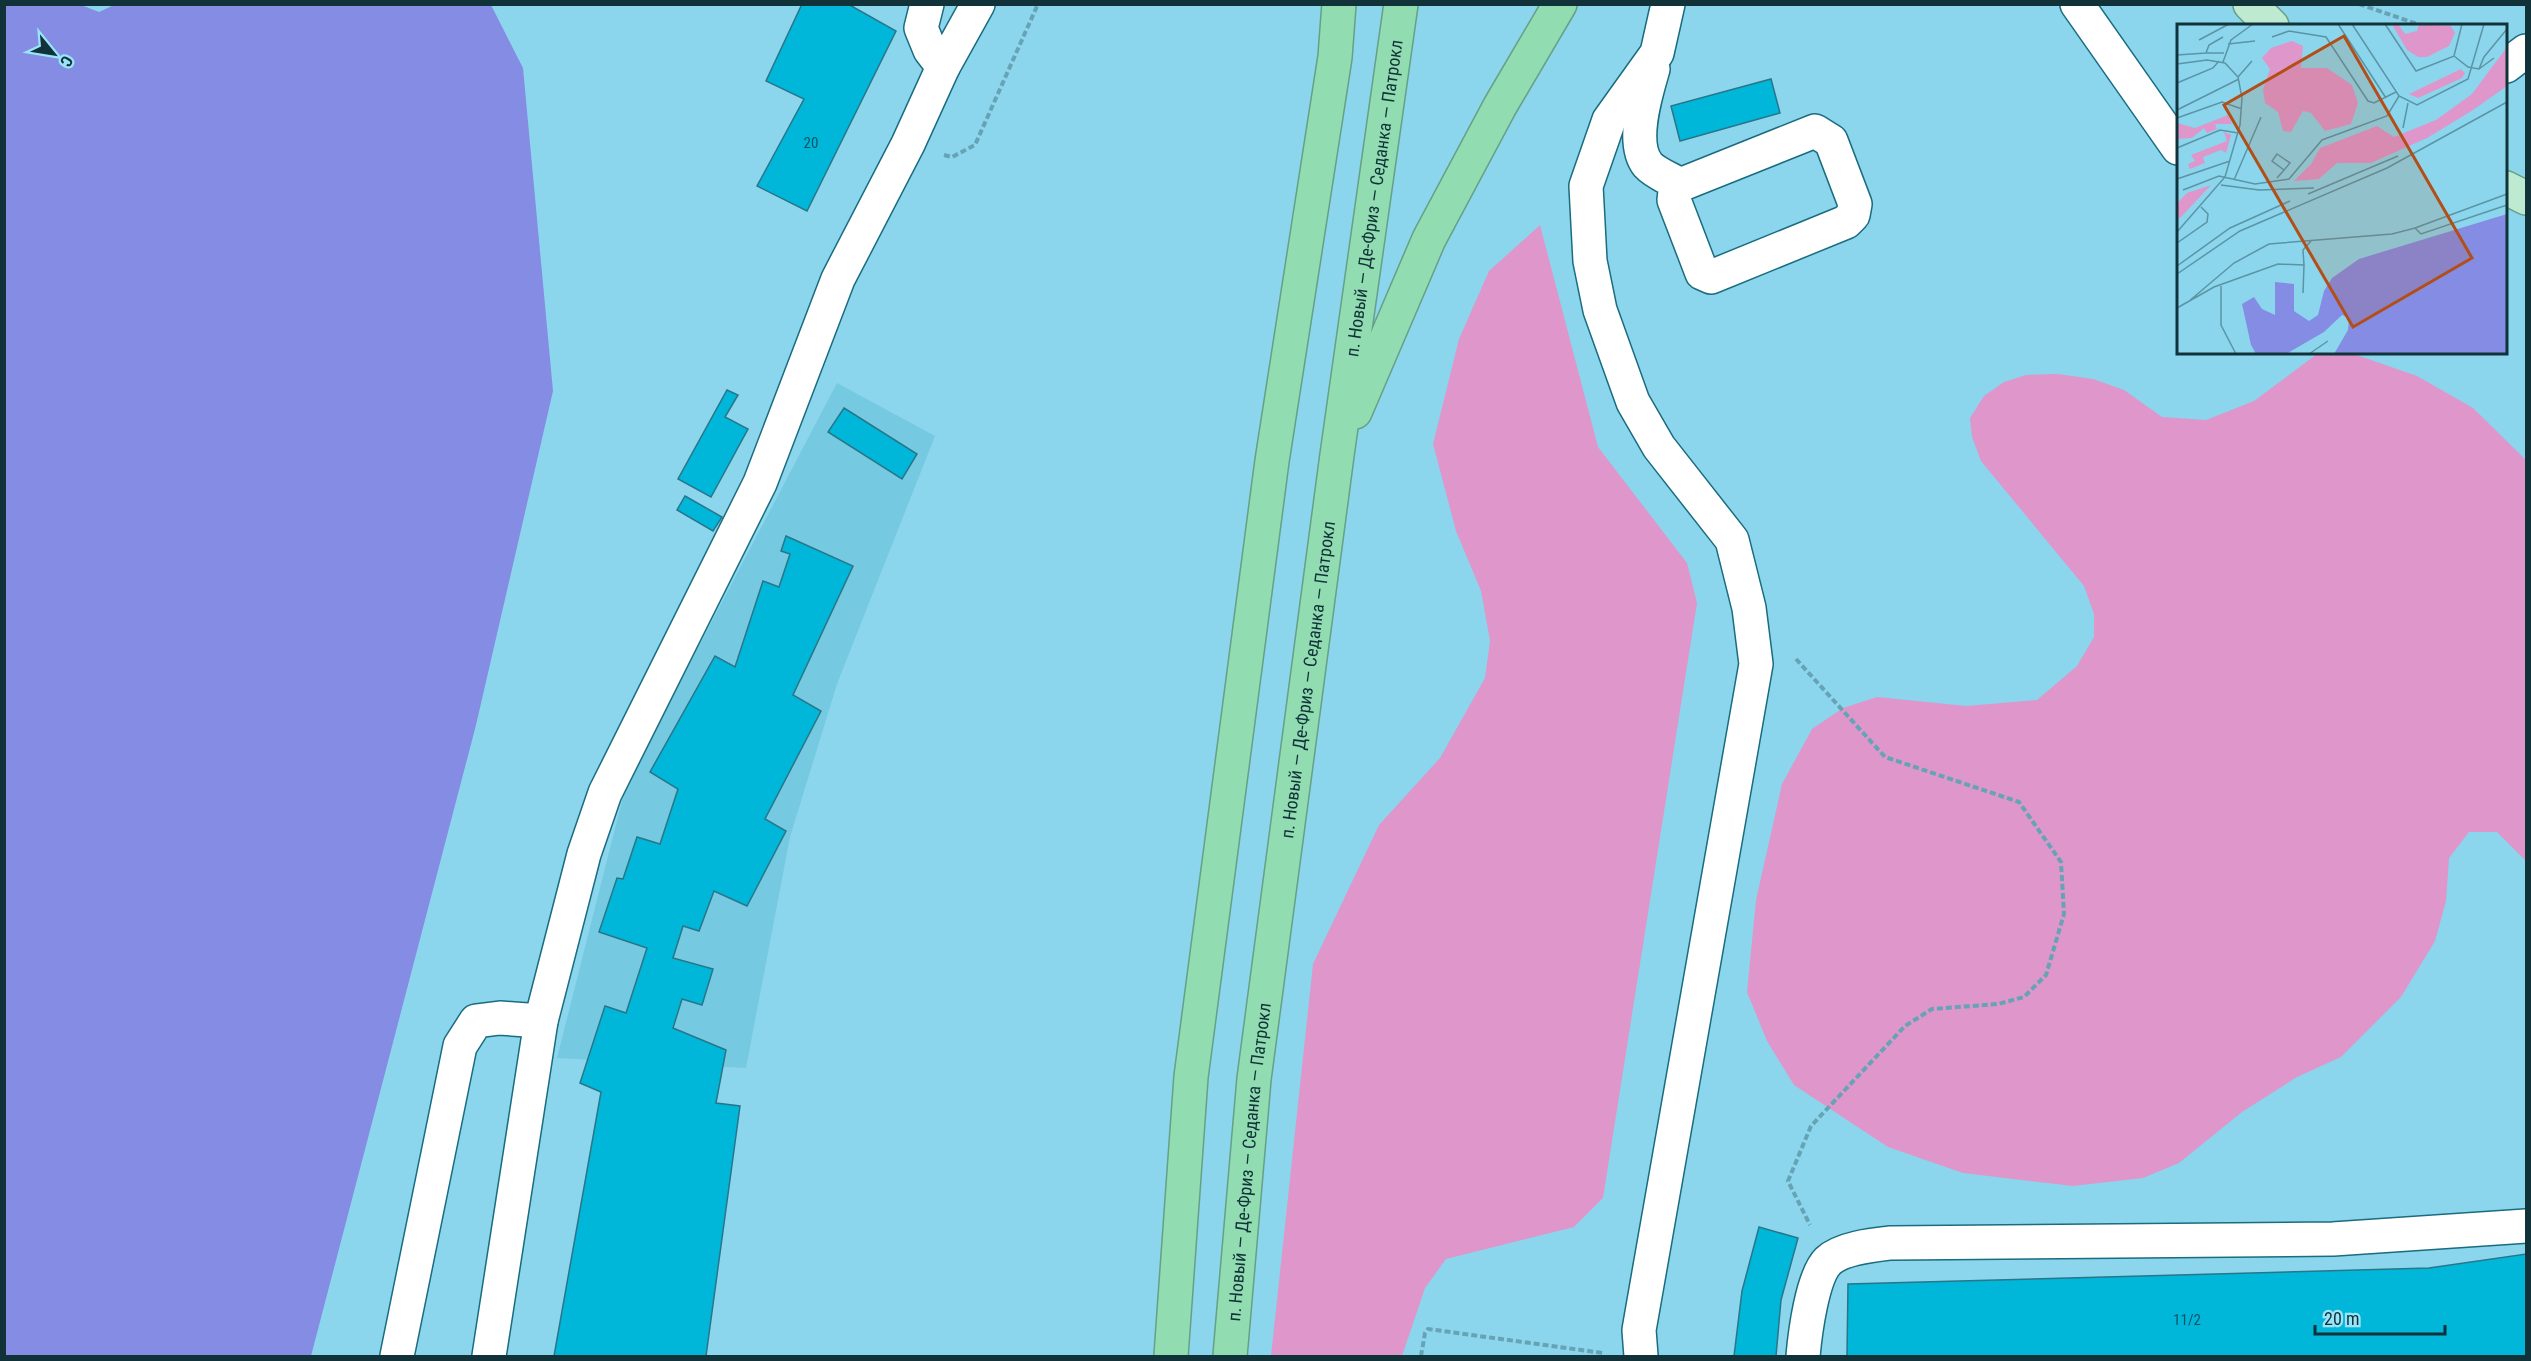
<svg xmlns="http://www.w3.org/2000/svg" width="2531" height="1361" viewBox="0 0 2531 1361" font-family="'Roboto Condensed',sans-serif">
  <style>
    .built { fill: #75c9e0 }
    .green { fill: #df96ca }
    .water { fill: #848ce4 }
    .building { fill: #00b6d9; stroke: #287689; stroke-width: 1.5 }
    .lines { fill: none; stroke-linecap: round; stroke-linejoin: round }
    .minor-casing { stroke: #1a6c7f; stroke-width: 36 }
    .major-casing { stroke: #65a087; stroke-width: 36 }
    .highway-casing { stroke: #65a087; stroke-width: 36 }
    .path { stroke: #65a3b5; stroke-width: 4; stroke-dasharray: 6 3; stroke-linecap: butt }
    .minor { stroke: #fff; stroke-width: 33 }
    .major { stroke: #bdead0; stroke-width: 33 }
    .highway { stroke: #91dcb0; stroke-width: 33 }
    .labels { text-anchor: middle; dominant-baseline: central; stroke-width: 6; stroke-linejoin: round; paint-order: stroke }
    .number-label { font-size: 15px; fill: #0e5362 }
    .street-label { font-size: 18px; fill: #12323a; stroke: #98e4f9 }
    .inset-road { fill: none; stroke: #5b94a5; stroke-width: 1.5 }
    .view { fill: #b24f18; fill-opacity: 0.15; stroke: #b24f18; stroke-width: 3 }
    .inset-edge { fill: none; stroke: #12323a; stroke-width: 3 }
  </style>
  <rect width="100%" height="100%" fill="#8bd6ec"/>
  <polygon class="built" points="837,383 935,436 837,684 790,837 746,1068 557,1058 626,785"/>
  <g class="green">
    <polygon points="1540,225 1598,447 1687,563 1697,603 1603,1198 1574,1227 1446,1259 1425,1288 1402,1356 1271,1356 1313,964 1379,825 1440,758 1485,678 1490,641 1481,591 1456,531 1433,444 1459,339 1489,271"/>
    <polygon points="2317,354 2354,354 2417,376 2473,408 2526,460 2526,861 2497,832 2469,832 2449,858 2446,901 2435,941 2401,997 2341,1057 2297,1077 2242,1112 2179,1163 2143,1178 2073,1186 1963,1173 1888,1147 1794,1085 1767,1041 1747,992 1756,900 1782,784 1812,729 1843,708 1877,697 1966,706 2037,700 2077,666 2094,637 2094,614 2084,586 1981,461 1972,437 1970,418 1984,396 2004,382 2026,375 2058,374 2093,379 2124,390 2162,417 2206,420 2254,401"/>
  </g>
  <polygon class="water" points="114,5 491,5 523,68 553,391 476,725 311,1356 5,1356 5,5 81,5 99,12"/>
  <g class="building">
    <polygon points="802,4 848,4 896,31 807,211 757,186 804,99 766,81"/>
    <polygon points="1771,79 1780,113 1680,141 1671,106"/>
    <polygon points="727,390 738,395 725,417 748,429 711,497 678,479"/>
    <polygon points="844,408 917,454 902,479 828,432"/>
    <polygon points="685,496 722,517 713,531 677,510"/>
    <polygon points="786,536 853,566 793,695 821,711 765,819 786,831 747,906 714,891 699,931 683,926 673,958 713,969 702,1005 682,999 673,1028 726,1050 716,1103 740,1106 706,1356 554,1356 601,1092 580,1083 605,1006 626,1013 647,948 599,932 617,878 623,879 637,837 660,844 678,789 650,772 715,656 735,667 763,581 779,587 790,554 781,551"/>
    <polygon points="1759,1227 1798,1238 1781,1300 1776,1356 1734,1356 1742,1291"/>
    <polygon points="2526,1254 2526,1356 1847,1356 1848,1284 2429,1268"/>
  </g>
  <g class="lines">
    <g class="minor-casing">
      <g id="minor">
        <polyline points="927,4 921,28 930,50 943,67"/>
        <polyline points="2077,4 2178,148"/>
        <polyline points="2506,66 2526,51"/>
        <path d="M 1653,69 C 1646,93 1630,143 1648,165 C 1655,173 1671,179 1680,185 L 1815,131 L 1831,141 L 1855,204 L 1853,215 L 1846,222 L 1711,277 L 1702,273 L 1674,200 L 1675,191 L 1680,185"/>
        <polyline points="397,1356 460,1046 476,1021 500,1018 541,1021 584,854 605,793 760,483 838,279 908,144 943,67 978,4"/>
        <polyline points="489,1356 541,1021"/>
        <polyline points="1641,1356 1639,1330 1756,664 1749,608 1732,540 1659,447 1633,402 1600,310 1590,261 1586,186 1609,120 1657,53 1668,4"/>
        <path d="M 1803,1356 C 1805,1334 1812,1277 1828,1261 C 1842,1248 1873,1245 1891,1243 L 2333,1239 L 2526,1226"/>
      </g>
    </g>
    <g class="major-casing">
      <g id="major">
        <polyline points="2250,4 2272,26"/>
        <polyline points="2506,188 2526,198"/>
      </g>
    </g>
    <g class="highway-casing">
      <g id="highway">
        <polyline points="1355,412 1429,239 1500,106 1560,4"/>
        <polyline points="1171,1356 1191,1077 1272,461 1335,57 1339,4"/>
        <path id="s1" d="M 1230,1356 L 1254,1079 L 1337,455 L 1401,4"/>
      </g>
    </g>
    <g class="path">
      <polyline points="2359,4 2423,26"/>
      <polyline points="944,155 952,157 975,145 1038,4"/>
      <polyline points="1796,659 1885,757 2019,802 2061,862 2064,914 2046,975 2024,997 1998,1004 1932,1009 1905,1026 1811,1126 1788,1181 1810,1225"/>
      <polyline points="1421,1356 1425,1333 1428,1329 1603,1353"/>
    </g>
    <use href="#minor" class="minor"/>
    <use href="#major" class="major"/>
    <use href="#highway" class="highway"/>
  </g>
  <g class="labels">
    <g class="number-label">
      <text x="811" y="143">20</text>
      <text x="2187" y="1320">11/2</text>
    </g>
    <g class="street-label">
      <text stroke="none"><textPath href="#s1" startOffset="1167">п. Новый — Де-Фриз — Седанка — Патрокл</textPath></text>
      <text stroke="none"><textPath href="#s1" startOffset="681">п. Новый — Де-Фриз — Седанка — Патрокл</textPath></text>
      <text stroke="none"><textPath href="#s1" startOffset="195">п. Новый — Де-Фриз — Седанка — Патрокл</textPath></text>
    </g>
  </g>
  <g transform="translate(2177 24)">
    <rect width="330" height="330" fill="#8bd6ec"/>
    <path d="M 215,0 L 221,0 L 228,10 L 240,7 L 242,0 L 274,2 L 278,9 L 272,22 L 250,33 L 241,33 L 230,26 ZM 115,17 L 126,22 L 124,44 L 150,44 L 175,61 L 181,79 L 174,100 L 148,107 L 134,89 L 126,87 L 114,108 L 106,107 L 101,88 L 88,79 L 86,66 L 93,45 L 85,34 L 94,24 ZM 330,23 L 330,62 L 296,86 L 250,114 L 194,139 L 160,139 L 142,155 L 117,157 L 134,140 L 143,124 L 200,102 L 217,113 L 259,96 L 295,70 ZM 284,45 L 288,49 L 285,54 L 241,74 L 232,70 ZM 51,91 L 55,100 L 38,100 L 40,105 L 30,109 L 27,104 L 15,114 L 0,115 L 0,99 L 18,104 ZM 47,108 L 54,111 L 49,129 L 44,126 L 26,133 L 28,139 L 13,145 L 11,140 L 18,137 L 14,131 L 50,117 ZM 34,161 L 4,193 L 0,195 L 0,179 L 10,169 Z" fill="#df96ca"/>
    <path d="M 330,190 L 330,330 L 157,330 L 171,306 L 172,294 L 165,291 L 147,308 L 109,330 L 79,330 L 74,321 L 65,280 L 77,273 L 85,285 L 98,291 L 98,258 L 117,260 L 117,287 L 132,297 L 141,291 L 147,267 L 155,254 L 182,235 Z" fill="#848ce4"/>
    <path class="inset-road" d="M 161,0 L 209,74M 175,0 L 222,72 L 240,81 L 291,55 L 307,0M 208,0 L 239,47 L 277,32 L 291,43 L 302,45 L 307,33 L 330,5M 46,13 L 32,21 L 29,29 L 47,29M 95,13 L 112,7 L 149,13 L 191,77 L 197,79 L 219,68M 22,16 L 52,0M 51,20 L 78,17M 0,31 L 29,29M 277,32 L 285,0M 46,38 L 54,16 L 76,0M 0,40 L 30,36 L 48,39 L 61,53 L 65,74 L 63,101 L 48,153 L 0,208M 302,45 L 317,34M 61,53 L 75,37M 0,59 L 36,44 L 42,37M 0,86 L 62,55M 0,94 L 45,78 L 65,85M 226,104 L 231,79M 0,124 L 43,106 L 61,109M 100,154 L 107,146 L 95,137 L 100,130 L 113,139 L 107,146M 0,155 L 53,137M 57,156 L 84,93M 44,161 L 82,166 L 137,164M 6,166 L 42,152 L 78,160 L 112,155 L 145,116 L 210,92 L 222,72M 131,170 L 221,132M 238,204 L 330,170M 0,219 L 30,198 L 31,190 L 24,183M 127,241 L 126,226 L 134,217M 0,242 L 53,204 L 113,177M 0,250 L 63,207 L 210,144 L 330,78M 44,260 L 44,301 L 59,330M 11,278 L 57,239 L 92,220 L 215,210 L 238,204 L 244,210 L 330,181M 0,284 L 37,263 L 101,240 L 127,241 L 126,269M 132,330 L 151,317"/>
    <path class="view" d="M 167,12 L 295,234 L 176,303 L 47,81 Z"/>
    <rect width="330" height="330" class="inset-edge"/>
  </g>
  <rect width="2531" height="1361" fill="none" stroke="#12323a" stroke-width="12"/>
  <g transform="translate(54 54) rotate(120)" stroke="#98e4f9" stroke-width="4.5" paint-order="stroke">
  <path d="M0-4.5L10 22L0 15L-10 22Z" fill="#12323a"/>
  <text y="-9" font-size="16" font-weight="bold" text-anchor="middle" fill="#12323a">С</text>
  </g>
  <path d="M2315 1325v9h130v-9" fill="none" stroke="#12323a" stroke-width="3"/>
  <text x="2324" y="1325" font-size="18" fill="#12323a" stroke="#98e4f9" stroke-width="4.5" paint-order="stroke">20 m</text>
</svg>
